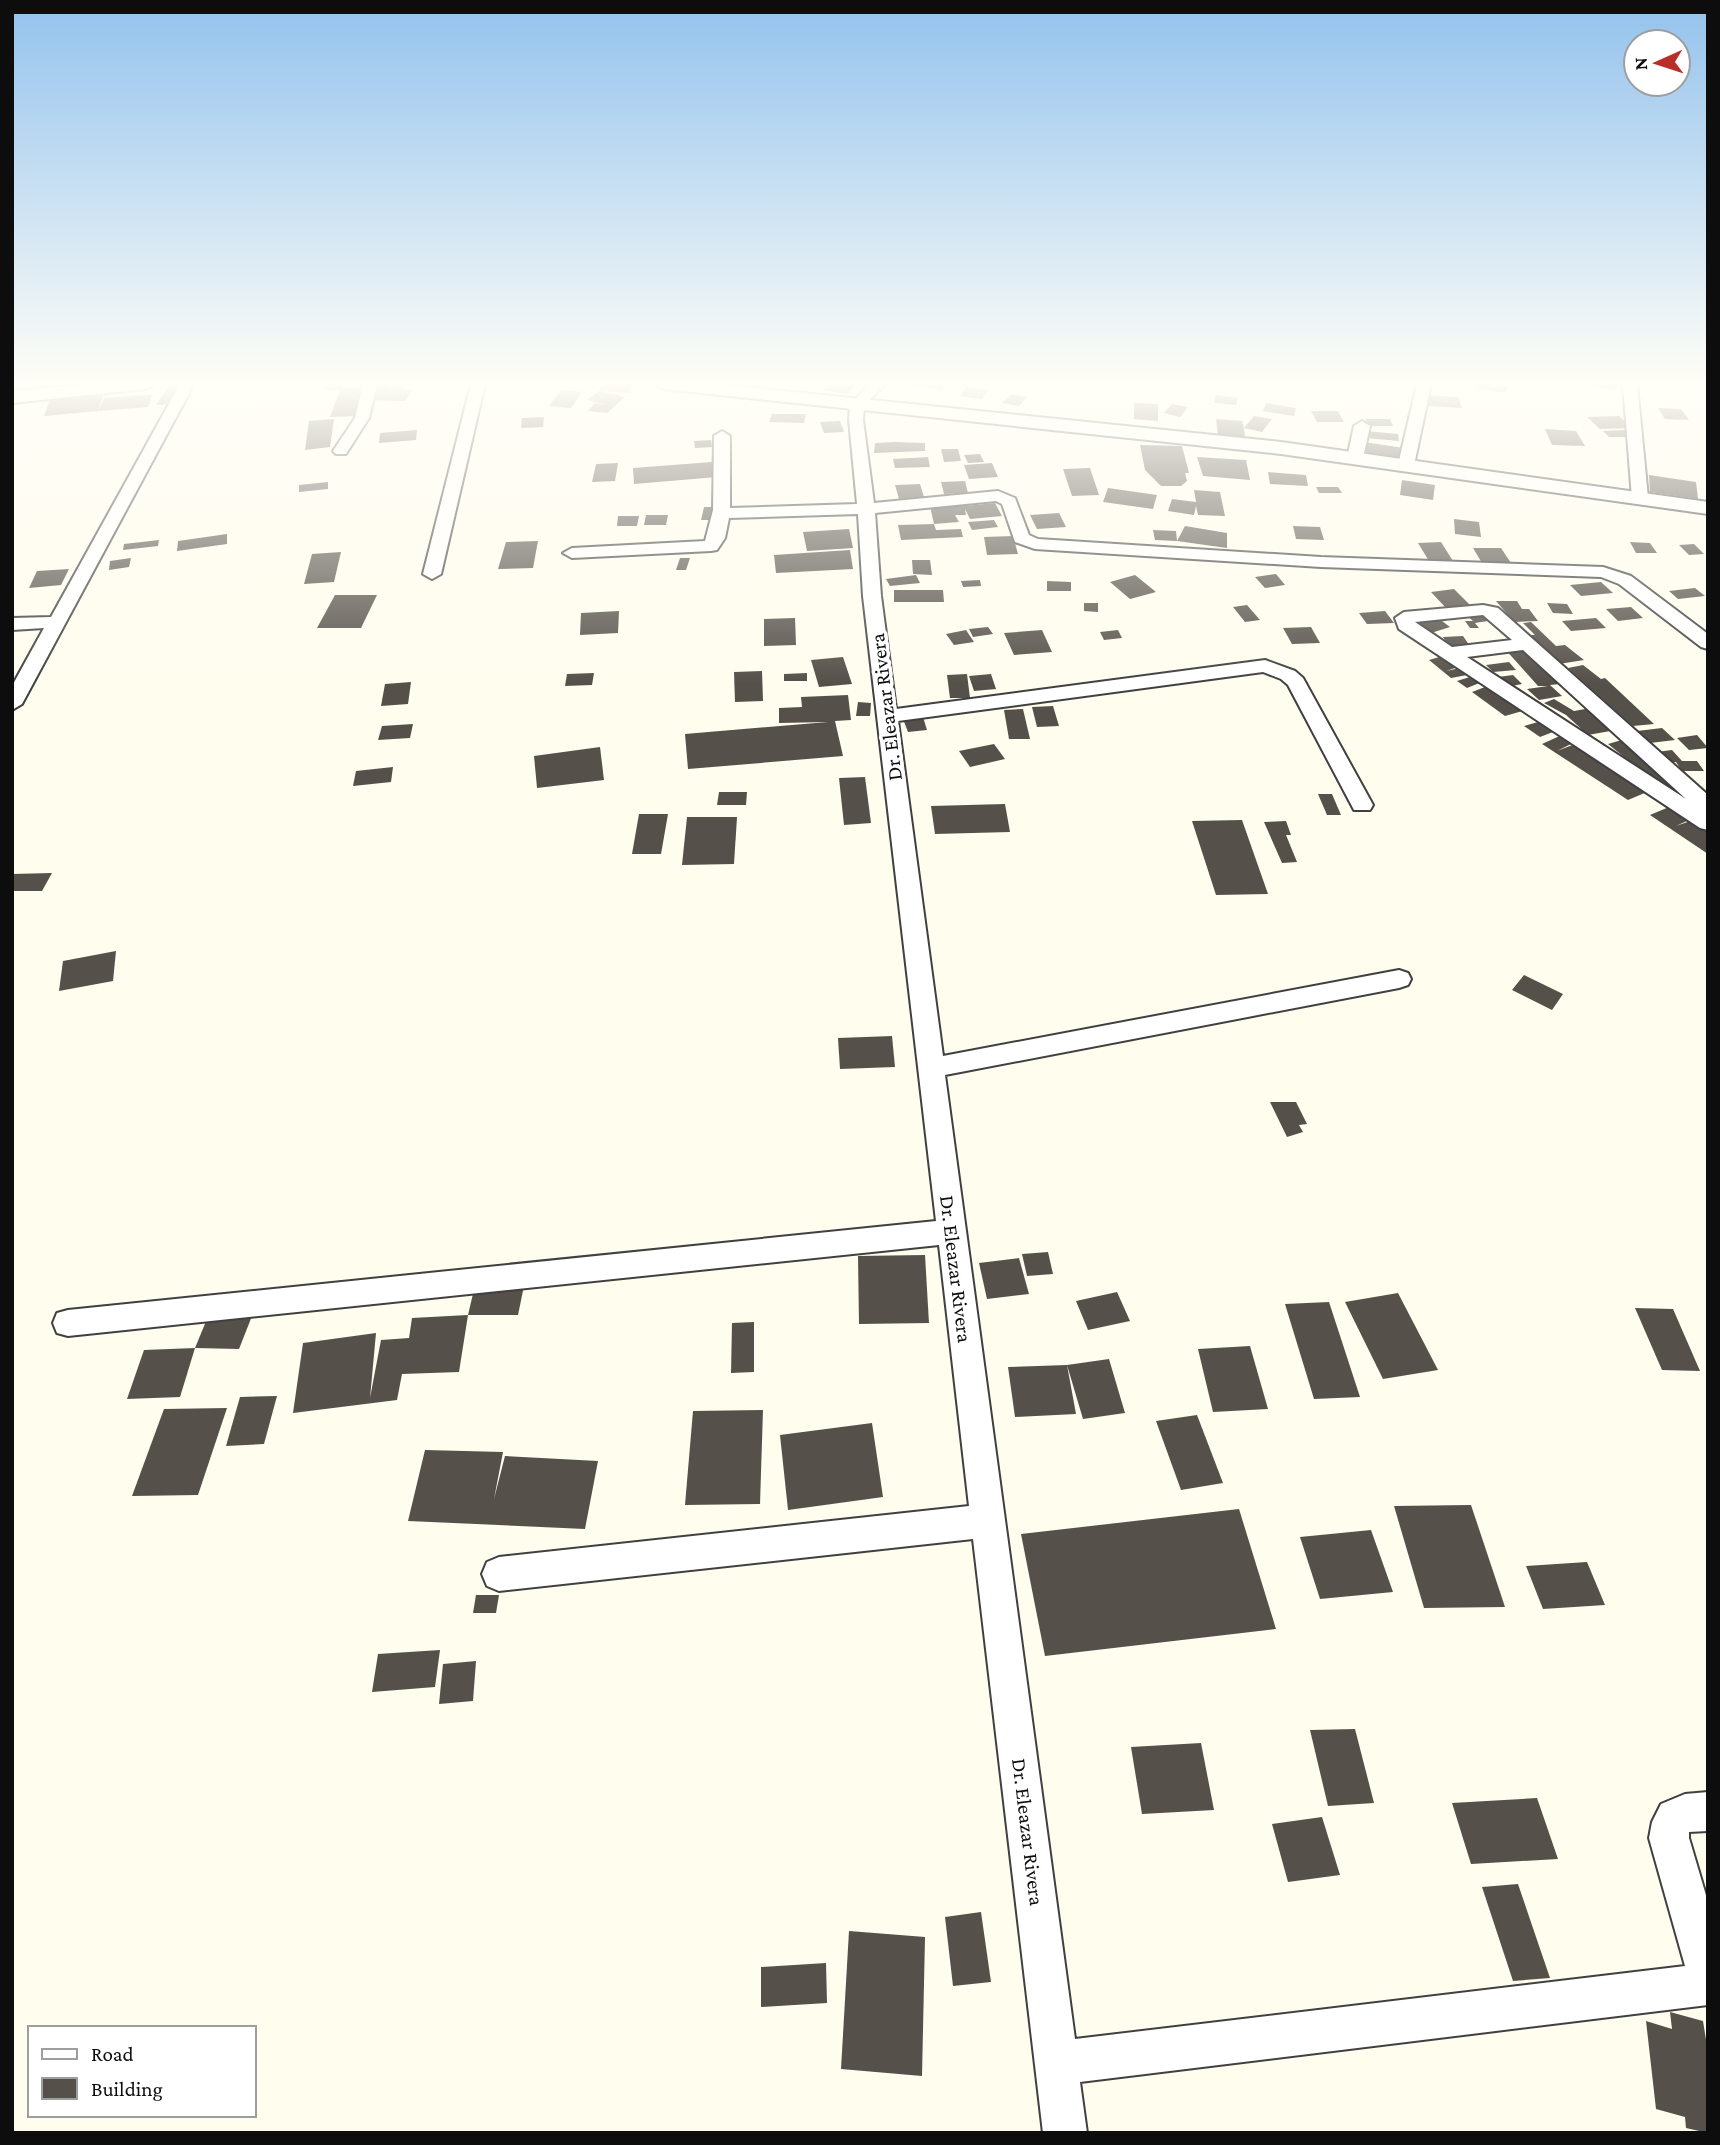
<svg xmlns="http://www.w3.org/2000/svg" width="1720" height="2145" viewBox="0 0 1720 2145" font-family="'Crimson Pro',serif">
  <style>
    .building { fill: #56504a }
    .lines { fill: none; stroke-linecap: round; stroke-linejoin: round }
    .minor-casing { stroke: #404040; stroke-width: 4 }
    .tertiary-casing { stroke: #404040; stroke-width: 4 }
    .minor { fill: #fff; fill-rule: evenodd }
    .tertiary { fill: #fff; fill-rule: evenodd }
    .labels { text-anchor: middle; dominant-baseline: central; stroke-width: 7; stroke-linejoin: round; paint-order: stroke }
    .street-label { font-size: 21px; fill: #0d0d0d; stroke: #fff }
  </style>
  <rect width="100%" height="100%" fill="#fffdee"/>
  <g class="building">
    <polygon points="170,384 184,384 170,404 156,405"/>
    <polygon points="329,384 344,384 342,388 363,387 359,416 330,417 340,390 325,390"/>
    <polygon points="381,384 391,384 388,389 390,389 392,384 406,384 404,389 413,390 405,401 369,400"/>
    <polygon points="603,384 634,384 630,393 599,391 625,397 607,413 588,411 595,403 609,405 587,400 599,391"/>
    <polygon points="827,384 856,384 847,394 822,390"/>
    <polygon points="905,384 947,384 942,390"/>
    <polygon points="1477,384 1498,384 1508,386 1505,393 1476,388"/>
    <polygon points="1593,384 1617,384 1616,390 1593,386"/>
    <polygon points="966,386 988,390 982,399 960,396"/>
    <polygon points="561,390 582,392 571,408 549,406"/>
    <polygon points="104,392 98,411 44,416 51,397"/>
    <polygon points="153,394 148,407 98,411 104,398"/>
    <polygon points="1011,394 1027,397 1019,406 1002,403"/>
    <polygon points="1216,395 1238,398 1236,405 1214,403"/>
    <polygon points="1424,395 1458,397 1462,408 1428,406"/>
    <polygon points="1134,403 1158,404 1158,421 1134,419"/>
    <polygon points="1266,403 1296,408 1294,416 1263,411"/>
    <polygon points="1172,404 1188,407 1180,417 1164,413"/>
    <polygon points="1658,408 1681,409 1689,420 1665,419"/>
    <polygon points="1311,411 1338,411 1344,422 1317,422"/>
    <polygon points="772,414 806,414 804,423 769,422"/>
    <polygon points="1254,416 1272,419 1262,432 1244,428 1245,438 1218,436 1216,419 1242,421 1244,428"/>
    <polygon points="1619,416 1632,428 1600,429 1587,417"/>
    <polygon points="544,417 543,427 521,428 522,418"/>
    <polygon points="334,419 330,447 305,450 309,421"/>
    <polygon points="1365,419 1390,419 1393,426 1369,426"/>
    <polygon points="840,421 844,432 824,433 820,422"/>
    <polygon points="1545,429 1576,431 1585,446 1552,445"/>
    <polygon points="417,430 416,440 379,443 380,433"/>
    <polygon points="1625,430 1632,437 1609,437 1603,431"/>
    <polygon points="1365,431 1398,434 1399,441 1366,438"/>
    <polygon points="711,440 712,447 695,448 694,441"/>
    <polygon points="895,442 925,443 925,451 874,453 875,443"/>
    <polygon points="1364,442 1404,448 1401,458 1362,452"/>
    <polygon points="1140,445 1182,446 1189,473 1185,473 1187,481 1181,486 1161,486 1145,470"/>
    <polygon points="941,449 958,449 961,461 944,462"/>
    <polygon points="980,454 984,462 968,463 964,455"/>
    <polygon points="928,457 930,467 895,468 893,459"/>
    <polygon points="1197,457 1246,460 1250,480 1203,476"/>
    <polygon points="712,462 717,477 634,484 633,468"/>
    <polygon points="618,463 615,481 592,482 596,464"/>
    <polygon points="992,463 998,477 969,479 964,465"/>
    <polygon points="1090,468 1099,495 1072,496 1063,469"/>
    <polygon points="1268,472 1306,475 1308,486 1270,484"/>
    <polygon points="1649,475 1696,482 1698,499 1650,492"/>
    <polygon points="1402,480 1435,485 1433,500 1400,495"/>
    <polygon points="965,481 968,493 944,494 941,482"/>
    <polygon points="328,482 328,489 299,492 299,485"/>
    <polygon points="920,484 924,497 899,499 895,485"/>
    <polygon points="1316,487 1338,487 1342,493 1319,493"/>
    <polygon points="1108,488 1157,495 1153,509 1103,502"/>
    <polygon points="1194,490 1220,492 1225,516 1198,515 1196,506 1194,515 1168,511 1172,499 1196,502"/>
    <polygon points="964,501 965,506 995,503 1002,516 970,519 965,509 966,515 955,515 959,522 934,524 936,530 961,529 963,537 901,540 898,525 934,524 929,502"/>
    <polygon points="704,507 716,507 714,520 701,520"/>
    <polygon points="1059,513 1066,527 1037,529 1030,515"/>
    <polygon points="646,515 668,515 666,525 644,525"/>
    <polygon points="618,516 639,516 637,526 617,526"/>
    <polygon points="1454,519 1479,522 1481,537 1455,534"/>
    <polygon points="994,520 998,527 972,530 968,522"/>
    <polygon points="1185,526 1227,533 1227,548 1177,541"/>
    <polygon points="1293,526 1320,527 1324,540 1296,539"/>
    <polygon points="849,529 853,548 807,551 803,532"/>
    <polygon points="1153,530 1176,531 1177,541 1155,540"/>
    <polygon points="227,534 227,544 177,551 178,541"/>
    <polygon points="1013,536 1018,554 987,555 984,537"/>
    <polygon points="159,540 158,546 123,550 124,544"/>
    <polygon points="538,541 533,568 498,569 506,542"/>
    <polygon points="1441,542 1453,561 1429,561 1418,543"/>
    <polygon points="1630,542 1650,543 1657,553 1636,553"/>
    <polygon points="1694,544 1704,554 1689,555 1679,545"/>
    <polygon points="1473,548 1501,548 1511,563 1482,563"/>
    <polygon points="850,550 853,569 776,573 774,555"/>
    <polygon points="341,552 334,582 304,584 312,554"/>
    <polygon points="131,558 129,567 109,570 110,561"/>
    <polygon points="680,558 690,558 686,570 676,570"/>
    <polygon points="912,560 930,560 932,575 913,574"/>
    <polygon points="69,569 61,585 29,588 37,571"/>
    <polygon points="1276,574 1285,585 1265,588 1255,577"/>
    <polygon points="916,575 920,583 890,586 886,579"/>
    <polygon points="1135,575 1156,592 1130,599 1110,582"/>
    <polygon points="980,580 981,586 963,587 961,581"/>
    <polygon points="1047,581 1071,582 1071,591 1047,591"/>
    <polygon points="1601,582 1613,593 1581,596 1570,585"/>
    <polygon points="1695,588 1705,596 1678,599 1669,591"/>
    <polygon points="1454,589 1470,605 1446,608 1431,592"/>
    <polygon points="894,590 943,590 944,602 894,602"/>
    <polygon points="335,595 377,595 361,628 317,628"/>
    <polygon points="1496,601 1517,601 1522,609 1529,609 1538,621 1514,622"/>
    <polygon points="1084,603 1098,603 1098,612 1084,611"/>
    <polygon points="1547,603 1567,604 1573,614 1553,613"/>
    <polygon points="1247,605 1260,620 1245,622 1233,607"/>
    <polygon points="1631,607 1643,618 1618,621 1606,609"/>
    <polygon points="619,611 618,633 580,635 581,613"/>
    <polygon points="1385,611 1394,623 1367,624 1359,613"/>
    <polygon points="1484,611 1494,620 1475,623 1479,628 1470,628 1465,621 1473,621 1465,614"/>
    <polygon points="1434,615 1450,627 1431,633 1415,621"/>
    <polygon points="795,618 796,645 764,646 764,619"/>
    <polygon points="1596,618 1606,628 1571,631 1562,621"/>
    <polygon points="1531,622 1556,646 1565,645 1584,660 1559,664 1530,635 1535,635 1523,623"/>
    <polygon points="988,627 993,634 973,637 969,629"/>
    <polygon points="1311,627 1320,643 1292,644 1283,628"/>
    <polygon points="966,630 974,642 954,645 946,634"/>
    <polygon points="1042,630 1052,652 1014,655 1004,633"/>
    <polygon points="1118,630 1122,638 1104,640 1100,632"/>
    <polygon points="1463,636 1472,649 1451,650 1443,637"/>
    <polygon points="1522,645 1560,684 1550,685 1562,696 1539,700 1527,689 1548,686 1538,686 1504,648"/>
    <polygon points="1446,655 1461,666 1446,671 1460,668 1467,675 1451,678 1429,660"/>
    <polygon points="843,657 852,684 819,687 811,660"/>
    <polygon points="1509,662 1516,670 1493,672 1486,665"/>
    <polygon points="1583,665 1601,679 1605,678 1654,724 1633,726 1568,668"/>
    <polygon points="762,671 763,701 735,702 734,672"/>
    <polygon points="594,673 592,685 565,686 567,674"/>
    <polygon points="807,673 807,681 784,681 784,674"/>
    <polygon points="967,674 970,698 950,698 947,675"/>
    <polygon points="991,674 996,689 974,691 969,676"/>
    <polygon points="1513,675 1522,684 1507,687 1498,677"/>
    <polygon points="1473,676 1482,682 1467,688 1457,681"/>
    <polygon points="411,682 408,704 381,706 385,684"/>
    <polygon points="1485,687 1500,698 1507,696 1526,710 1505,716 1472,692"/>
    <polygon points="848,695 851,720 835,721 843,756 688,769 685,734 828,722 779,723 779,708 802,707 801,697"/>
    <polygon points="1554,699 1574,711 1591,708 1616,730 1588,735 1566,715 1544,703"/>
    <polygon points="858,702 871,703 870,716 856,716"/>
    <polygon points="1053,706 1059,726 1037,727 1032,707"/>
    <polygon points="1023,709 1030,739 1009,739 1004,710"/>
    <polygon points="923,717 927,730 908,732 903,719"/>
    <polygon points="1538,722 1553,732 1540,737 1524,726"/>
    <polygon points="413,724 410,738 378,740 382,726"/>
    <polygon points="1662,728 1675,740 1650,743 1637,731"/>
    <polygon points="1564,734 1577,741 1557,751 1575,744 1647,792 1628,800 1542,744"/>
    <polygon points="1697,735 1708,748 1689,750 1677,738"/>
    <polygon points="1625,739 1690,793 1678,798 1692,795 1693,812 1608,744"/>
    <polygon points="994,744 1005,759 970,767 959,751"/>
    <polygon points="600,747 604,780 537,788 534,756"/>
    <polygon points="1672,750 1682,761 1697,761 1704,771 1682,771 1676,762 1666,763 1656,752"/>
    <polygon points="393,767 391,782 353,786 356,771"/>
    <polygon points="865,777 871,823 844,825 839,778"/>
    <polygon points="719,792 747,792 746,805 717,805"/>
    <polygon points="1318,794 1332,794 1341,815 1327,815"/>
    <polygon points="1005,804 1010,832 935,834 931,806"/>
    <polygon points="1669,807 1689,820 1676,826 1693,820 1708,830 1708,854 1650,815"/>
    <polygon points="639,814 668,814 661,854 632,854"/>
    <polygon points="687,817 737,817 734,864 682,865"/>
    <polygon points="1242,820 1268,894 1216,895 1192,821"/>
    <polygon points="1286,821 1291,835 1286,835 1297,862 1282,863 1264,822"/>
    <polygon points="52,873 42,891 12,891 12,874"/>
    <polygon points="116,951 113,981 59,991 63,961"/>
    <polygon points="1524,975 1563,994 1552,1010 1512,990"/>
    <polygon points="892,1036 895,1067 840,1069 838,1038"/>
    <polygon points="1270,1102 1296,1102 1307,1124 1299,1125 1303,1132 1287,1137"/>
    <polygon points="1048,1252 1053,1274 1027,1276 1022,1254"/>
    <polygon points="925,1255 929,1323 859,1324 858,1256"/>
    <polygon points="1019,1258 1029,1294 987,1299 979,1263"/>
    <polygon points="476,1281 525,1281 518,1315 468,1315"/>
    <polygon points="1117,1292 1130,1321 1088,1330 1076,1301"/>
    <polygon points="1398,1293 1438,1370 1383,1379 1345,1302"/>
    <polygon points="1329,1302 1360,1397 1314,1399 1285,1304"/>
    <polygon points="1635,1308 1673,1309 1700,1371 1662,1370"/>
    <polygon points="209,1314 252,1316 239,1349 195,1348"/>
    <polygon points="468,1315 459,1372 402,1374 397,1400 293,1413 303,1343 376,1333 370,1398 381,1340 409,1338 412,1318"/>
    <polygon points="754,1322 754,1372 731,1373 732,1323"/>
    <polygon points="1250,1346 1268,1409 1213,1412 1198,1349"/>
    <polygon points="195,1348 180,1397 127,1399 144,1350"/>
    <polygon points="1109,1359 1125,1413 1083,1419 1067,1365 1076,1414 1015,1417 1008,1367 1067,1365"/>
    <polygon points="277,1396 264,1444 226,1446 240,1397"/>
    <polygon points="227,1408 198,1495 132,1496 164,1409"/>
    <polygon points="763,1410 760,1504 685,1505 693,1411"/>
    <polygon points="1197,1415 1223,1483 1181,1490 1156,1421"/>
    <polygon points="872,1423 883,1497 788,1510 780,1435"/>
    <polygon points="425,1450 503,1452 494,1499 505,1456 598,1461 585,1529 408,1521"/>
    <polygon points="1471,1505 1505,1607 1424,1608 1394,1506"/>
    <polygon points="1239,1509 1276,1629 1045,1656 1021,1534"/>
    <polygon points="1371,1530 1393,1592 1320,1599 1300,1537"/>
    <polygon points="1587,1562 1605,1605 1543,1609 1526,1566"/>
    <polygon points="476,1595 499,1595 496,1613 473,1613"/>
    <polygon points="440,1650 435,1687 372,1692 378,1654"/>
    <polygon points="476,1661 473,1701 439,1704 443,1664"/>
    <polygon points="1355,1729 1374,1803 1328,1806 1310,1730"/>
    <polygon points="1201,1743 1214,1810 1142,1814 1131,1747"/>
    <polygon points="1537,1798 1558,1859 1471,1864 1452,1803"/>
    <polygon points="1322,1817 1340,1875 1288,1882 1272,1824"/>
    <polygon points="1518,1884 1550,1978 1513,1981 1482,1887"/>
    <polygon points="981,1912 991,1982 953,1986 945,1917"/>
    <polygon points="849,1931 925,1937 922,2076 841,2069"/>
    <polygon points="826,1963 827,2003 761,2007 761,1967"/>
    <polygon points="1670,2012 1703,2021 1708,2052 1708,2133 1686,2128 1685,2117 1656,2109 1646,2021 1672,2029"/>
  </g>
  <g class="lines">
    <g class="minor-casing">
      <g id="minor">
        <polygon points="180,384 194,384 22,704 12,710 12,686 44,628 12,630 12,618 51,617"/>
        <polygon points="363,384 377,384 369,418 346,454 336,454 333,451 355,418"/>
        <polygon points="471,384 485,384 441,574 432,579 423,574"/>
        <polygon points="870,384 885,384 864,406 863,420 874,503 998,491 1015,498 1029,535 1038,539 1321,557 1603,567 1631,576 1708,634 1708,649 1701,647 1619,584 1601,577 1321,567 1035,549 1015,542 1002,504 996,501 875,513 881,596 896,709 1265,660 1295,671 1303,678 1373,805 1370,810 1354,810 1288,685 1281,679 1263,672 898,721 943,1056 1399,970 1408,973 1411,979 1408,985 1399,988 945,1075 1075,2039 1685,1966 1649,1838 1652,1822 1661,1804 1685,1794 1708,1792 1708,1831 1689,1832 1689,1838 1708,1902 1708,2005 1080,2082 1087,2133 1043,2133 973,1539 499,1591 487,1586 482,1574 487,1562 499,1557 969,1506 939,1245 68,1336 57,1333 53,1323 57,1313 68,1310 936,1221 863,596 858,514 729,518 725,538 717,550 711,551 572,558 563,553 572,548 705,541 713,510 714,436 722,431 730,436 730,508 857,504 849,420 850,405"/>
        <polygon points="1417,384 1431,384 1414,465 1406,470 1398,465"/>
        <polygon points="1623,384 1637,384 1648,498 1640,503 1632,498"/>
        <polygon points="1362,421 1370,426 1363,458 1355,463 1347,458 1354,426"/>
        <path d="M 1483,605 L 1498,608 L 1708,795 L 1708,830 L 1700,828 L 1399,629 L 1395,618 L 1404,612 ZM 1483,615 L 1512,640 L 1452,647 L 1415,622 ZM 1523,650 L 1686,799 L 1467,657 Z"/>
      </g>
    </g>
    <g class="tertiary-casing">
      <g id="tertiary">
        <polygon points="90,384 155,384 146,389 12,403 12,391"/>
        <polygon points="654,384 716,384 1281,442 1708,502 1708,514 1281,454 663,389"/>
      </g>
    </g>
    <use href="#minor" class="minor"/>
    <use href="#tertiary" class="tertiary"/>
  </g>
  <linearGradient id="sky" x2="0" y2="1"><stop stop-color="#93c2ed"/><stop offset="0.56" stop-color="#fffef7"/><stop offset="1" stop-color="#fffef7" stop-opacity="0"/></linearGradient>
  <rect width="1720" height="684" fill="url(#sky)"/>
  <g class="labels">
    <g class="street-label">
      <text transform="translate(886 707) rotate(-97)">Dr. Eleazar Rivera</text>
      <text transform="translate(956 1269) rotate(83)">Dr. Eleazar Rivera</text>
      <text transform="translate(1028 1832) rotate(83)">Dr. Eleazar Rivera</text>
    </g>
  </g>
  <rect width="1720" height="2145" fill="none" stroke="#0d0d0d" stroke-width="28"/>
  <rect x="28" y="2026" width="228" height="91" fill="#ffffff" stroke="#9e9e9e" stroke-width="2"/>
  <rect x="42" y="2049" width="35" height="10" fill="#ffffff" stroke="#9e9e9e" stroke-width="2"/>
  <text x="91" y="2061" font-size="21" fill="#0d0d0d">Road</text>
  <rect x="42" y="2078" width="35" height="21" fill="#56504a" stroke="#9e9e9e" stroke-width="2"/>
  <text x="91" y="2096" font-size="21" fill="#0d0d0d">Building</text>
  <g transform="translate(1657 63) rotate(267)"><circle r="33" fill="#ffffff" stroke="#9e9e9e" stroke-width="2"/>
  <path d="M0-5L12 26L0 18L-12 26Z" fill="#ba2e29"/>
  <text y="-10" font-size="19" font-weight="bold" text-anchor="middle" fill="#0d0d0d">N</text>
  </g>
</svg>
